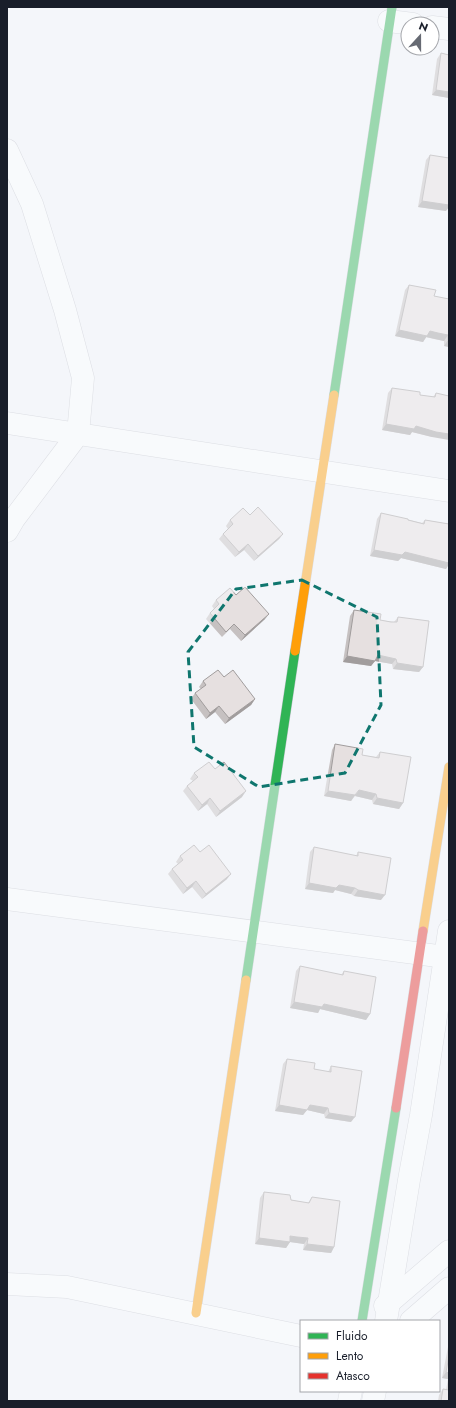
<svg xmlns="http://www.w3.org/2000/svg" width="456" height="1408" viewBox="0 0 456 1408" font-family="Jost,sans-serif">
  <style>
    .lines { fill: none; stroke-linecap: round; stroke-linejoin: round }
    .street-casing { stroke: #c0c3cb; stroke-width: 23 }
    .fast-casing { stroke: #c0c3cb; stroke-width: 10 }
    .slow-casing { stroke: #c0c3cb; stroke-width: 10 }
    .jam-casing { stroke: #c0c3cb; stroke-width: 10 }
    .street { stroke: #fdfefe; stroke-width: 22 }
    .fast { stroke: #30b455; stroke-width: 9 }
    .slow { stroke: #ff9f0a; stroke-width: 9 }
    .jam { stroke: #e5322d; stroke-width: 9 }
    .wall { fill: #c6c1c1 }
    .shaded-wall { fill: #a19d9d }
    .building { fill: #e6e0e0; stroke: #a19d9d }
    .marked { fill: none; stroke: #0f766e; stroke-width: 3; stroke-dasharray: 8 5; stroke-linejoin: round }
  </style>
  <rect width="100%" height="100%" fill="#f4f6fa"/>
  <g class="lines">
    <g class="street-casing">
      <g id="street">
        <polyline points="389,21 413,24"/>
        <polyline points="432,27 449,29"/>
        <polyline points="7,150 32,204 65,310 83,378 78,434 14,519 7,531"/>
        <polyline points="7,423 449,491"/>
        <polyline points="7,899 445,957"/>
        <polyline points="7,1284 67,1287 301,1336"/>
        <polyline points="385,1306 449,1251"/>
        <polyline points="386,1321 409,1180 421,1115 449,931"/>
        <polyline points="411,1321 449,1288"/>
        <polyline points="349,1401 351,1391"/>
        <polyline points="373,1401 375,1391"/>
      </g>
    </g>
    <g class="fast-casing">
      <g id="fast">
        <polyline points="334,395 392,7"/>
        <polyline points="246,980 295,651"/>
        <polyline points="362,1321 396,1108"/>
      </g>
    </g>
    <g class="slow-casing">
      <g id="slow">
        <polyline points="295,651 334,395"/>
        <polyline points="423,931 449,767"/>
        <polyline points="196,1313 246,980"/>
      </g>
    </g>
    <g class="jam-casing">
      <polyline id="jam" points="396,1108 423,931"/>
    </g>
    <use href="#street" class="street"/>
    <use href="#fast" class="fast"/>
    <use href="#slow" class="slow"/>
    <use href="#jam" class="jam"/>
  </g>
  <g class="wall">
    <polygon points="441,53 449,55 449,98 432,95 437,59"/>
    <polygon points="430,155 446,211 418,207 426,160"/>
    <polygon points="409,285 434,296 449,299 449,347 444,346 444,341 434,339 426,337 423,342 395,336 405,290"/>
    <polygon points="392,388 420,395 433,397 436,393 432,437 412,432 410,435 382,430 388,393"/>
    <polygon points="381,513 422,523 425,520 449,524 449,564 446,569 401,558 398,561 370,556 377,519"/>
    <polygon points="250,515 283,534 279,539 254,561 244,550 235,557 219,539 223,534 228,529 226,526 230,520"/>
    <polygon points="236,595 265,619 241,641 230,629 222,637 206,619 210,613 214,609 212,606 216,600"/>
    <polygon points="354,610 380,620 394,622 398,617 423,667 419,672 393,669 392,664 375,661 371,666 343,662 350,616"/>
    <polygon points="224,677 255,699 251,705 225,724 215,712 206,719 191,699 195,693 201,689 199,687 203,681"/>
    <polygon points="335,744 362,755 376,757 380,752 403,803 399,809 373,804 372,800 355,796 351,801 324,796 332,750"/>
    <polygon points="215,769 242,797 216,817 207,804 198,811 183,791 187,786 193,781 190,779 194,773"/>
    <polygon points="314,847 356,856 358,852 381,900 354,896 351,894 335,890 333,893 305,889 310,852"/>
    <polygon points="200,852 227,879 202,899 192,887 183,894 168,874 172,869 178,864 176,862 180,856"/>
    <polygon points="300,966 341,975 344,971 370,1014 366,1020 320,1009 318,1013 290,1008 296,971"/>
    <polygon points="287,1059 314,1069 328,1072 331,1066 351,1122 325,1118 324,1114 307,1110 303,1115 275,1111 283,1064"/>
    <polygon points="264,1192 291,1200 308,1203 312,1197 334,1247 331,1253 303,1250 304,1244 290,1242 286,1248 255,1244 260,1198"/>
    <polygon points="449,1345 449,1401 438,1401 439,1395 443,1389 446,1390 448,1379 442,1378 448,1347"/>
  </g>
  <g class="shaded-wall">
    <polygon points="436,90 449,92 449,98 432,95"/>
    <polygon points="422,201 449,205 449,207 446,211 418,207"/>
    <polygon points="399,330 427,336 423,342 395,336"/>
    <polygon points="430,331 448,335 444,341 426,337"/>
    <polygon points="448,340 449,340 449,347 444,346"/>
    <polygon points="386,424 416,426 449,434 449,440 432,437 412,432 410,435 382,430"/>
    <polygon points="283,534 279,539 254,561 258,556"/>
    <polygon points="248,544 244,550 235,557 239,552"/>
    <polygon points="374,550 405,552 449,563 449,564 446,569 401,558 398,561 370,556"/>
    <polygon points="269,614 265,619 241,641 245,635"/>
    <polygon points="378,655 396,659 392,664 375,661 371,666 343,662 347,656"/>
    <polygon points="397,663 423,667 419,672 393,669"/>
    <polygon points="255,699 251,705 225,724 229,718"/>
    <polygon points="219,706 215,712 206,719 210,713"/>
    <polygon points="359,790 376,794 372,800 355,796"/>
    <polygon points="246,791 242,797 216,817 220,811"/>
    <polygon points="328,791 355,795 351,801 324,796"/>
    <polygon points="210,798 207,804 198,811 202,805"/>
    <polygon points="377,798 403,803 399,809 373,804"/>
    <polygon points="231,874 227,879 202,899 206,894"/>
    <polygon points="196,881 192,887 183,894 187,888"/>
    <polygon points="309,883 339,885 355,888 351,894 335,890 333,893 305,889"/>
    <polygon points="358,890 385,895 381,900 354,896"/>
    <polygon points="294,1002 324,1004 370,1014 366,1020 320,1009 318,1013 290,1008"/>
    <polygon points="279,1105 310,1105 328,1108 324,1114 307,1110 303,1115 275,1111"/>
    <polygon points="329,1113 355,1117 351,1122 325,1118"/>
    <polygon points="290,1236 308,1238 304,1244 290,1242 286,1248 255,1244 259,1238"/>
    <polygon points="307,1244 334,1247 331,1253 303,1250"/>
    <polygon points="446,1372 449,1373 449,1378 448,1379 442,1378"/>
  </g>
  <g class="building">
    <polygon points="441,53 449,55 449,92 436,90"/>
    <polygon points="430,155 449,158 449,205 422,201"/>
    <polygon points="409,285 436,290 434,296 449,299 449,340 448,340 448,335 438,333 430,331 427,336 399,330"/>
    <polygon points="392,388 420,392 420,395 435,397 436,393 449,396 449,434 436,432 416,426 414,429 386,424"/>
    <polygon points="258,507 283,534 258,556 248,544 239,552 223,534 233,524 230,520 243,508 250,515"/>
    <polygon points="381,513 408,519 408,520 424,524 425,520 449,524 449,563 405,552 402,555 374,550"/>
    <polygon points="245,587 269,614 245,635 234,624 226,632 210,613 219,604 216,600 230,588 236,595"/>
    <polygon points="354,610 381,614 380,620 391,622 397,622 398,617 429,621 423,667 397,663 396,659 378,655 375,661 347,656"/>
    <polygon points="218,670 224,677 233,670 255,699 229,718 219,706 210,713 195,693 206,685 203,681"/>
    <polygon points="335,744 363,749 362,755 379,758 380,752 411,757 403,803 377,798 376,794 359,790 355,795 328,791"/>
    <polygon points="209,762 215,769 224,762 246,791 220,811 210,798 202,805 187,786 198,777 194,773"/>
    <polygon points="194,845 200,852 209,845 231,874 206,894 196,881 187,888 172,869 183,860 180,856"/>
    <polygon points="314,847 358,856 358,852 391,858 385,895 358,890 355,888 339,885 336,888 309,883"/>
    <polygon points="300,966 343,975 344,971 376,977 370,1014 324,1004 322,1007 294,1002"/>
    <polygon points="287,1059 315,1063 314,1069 331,1072 331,1066 362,1071 355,1117 329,1113 328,1108 310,1105 307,1110 279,1105"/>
    <polygon points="264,1192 290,1195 291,1200 309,1203 312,1197 340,1201 334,1247 307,1244 308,1238 297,1237 290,1236 290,1242 259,1238"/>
    <polygon points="449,1356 449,1373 446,1372"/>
    <polygon points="449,1388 449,1401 441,1401 443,1389 449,1390"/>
  </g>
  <path d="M0 0H456V1408H0ZM 302,580 L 377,617 L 381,705 L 345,773 L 259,787 L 194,747 L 188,652 L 236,589 Z" fill="#f4f6fa" fill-opacity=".55" fill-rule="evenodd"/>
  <path class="marked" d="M 302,580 L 377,617 L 381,705 L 345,773 L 259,787 L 194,747 L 188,652 L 236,589 Z"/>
  <rect width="456" height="1408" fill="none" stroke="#191e2a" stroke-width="16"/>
  <rect x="300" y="1320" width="140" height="72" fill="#ffffff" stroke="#a3a5aa"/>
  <rect x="308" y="1333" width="20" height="6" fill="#30b455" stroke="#a3a5aa"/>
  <text x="336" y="1340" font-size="12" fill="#191e2a">Fluido</text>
  <rect x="308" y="1353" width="20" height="6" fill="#ff9f0a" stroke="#a3a5aa"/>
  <text x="336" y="1360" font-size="12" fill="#191e2a">Lento</text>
  <rect x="308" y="1373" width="20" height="6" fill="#e5322d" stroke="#a3a5aa"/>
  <text x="336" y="1380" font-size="12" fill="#191e2a">Atasco</text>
  <g transform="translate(420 36) rotate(21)"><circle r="19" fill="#ffffff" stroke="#a3a5aa"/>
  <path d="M0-3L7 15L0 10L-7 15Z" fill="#666a73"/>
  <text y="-6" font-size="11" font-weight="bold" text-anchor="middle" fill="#191e2a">N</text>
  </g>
</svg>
